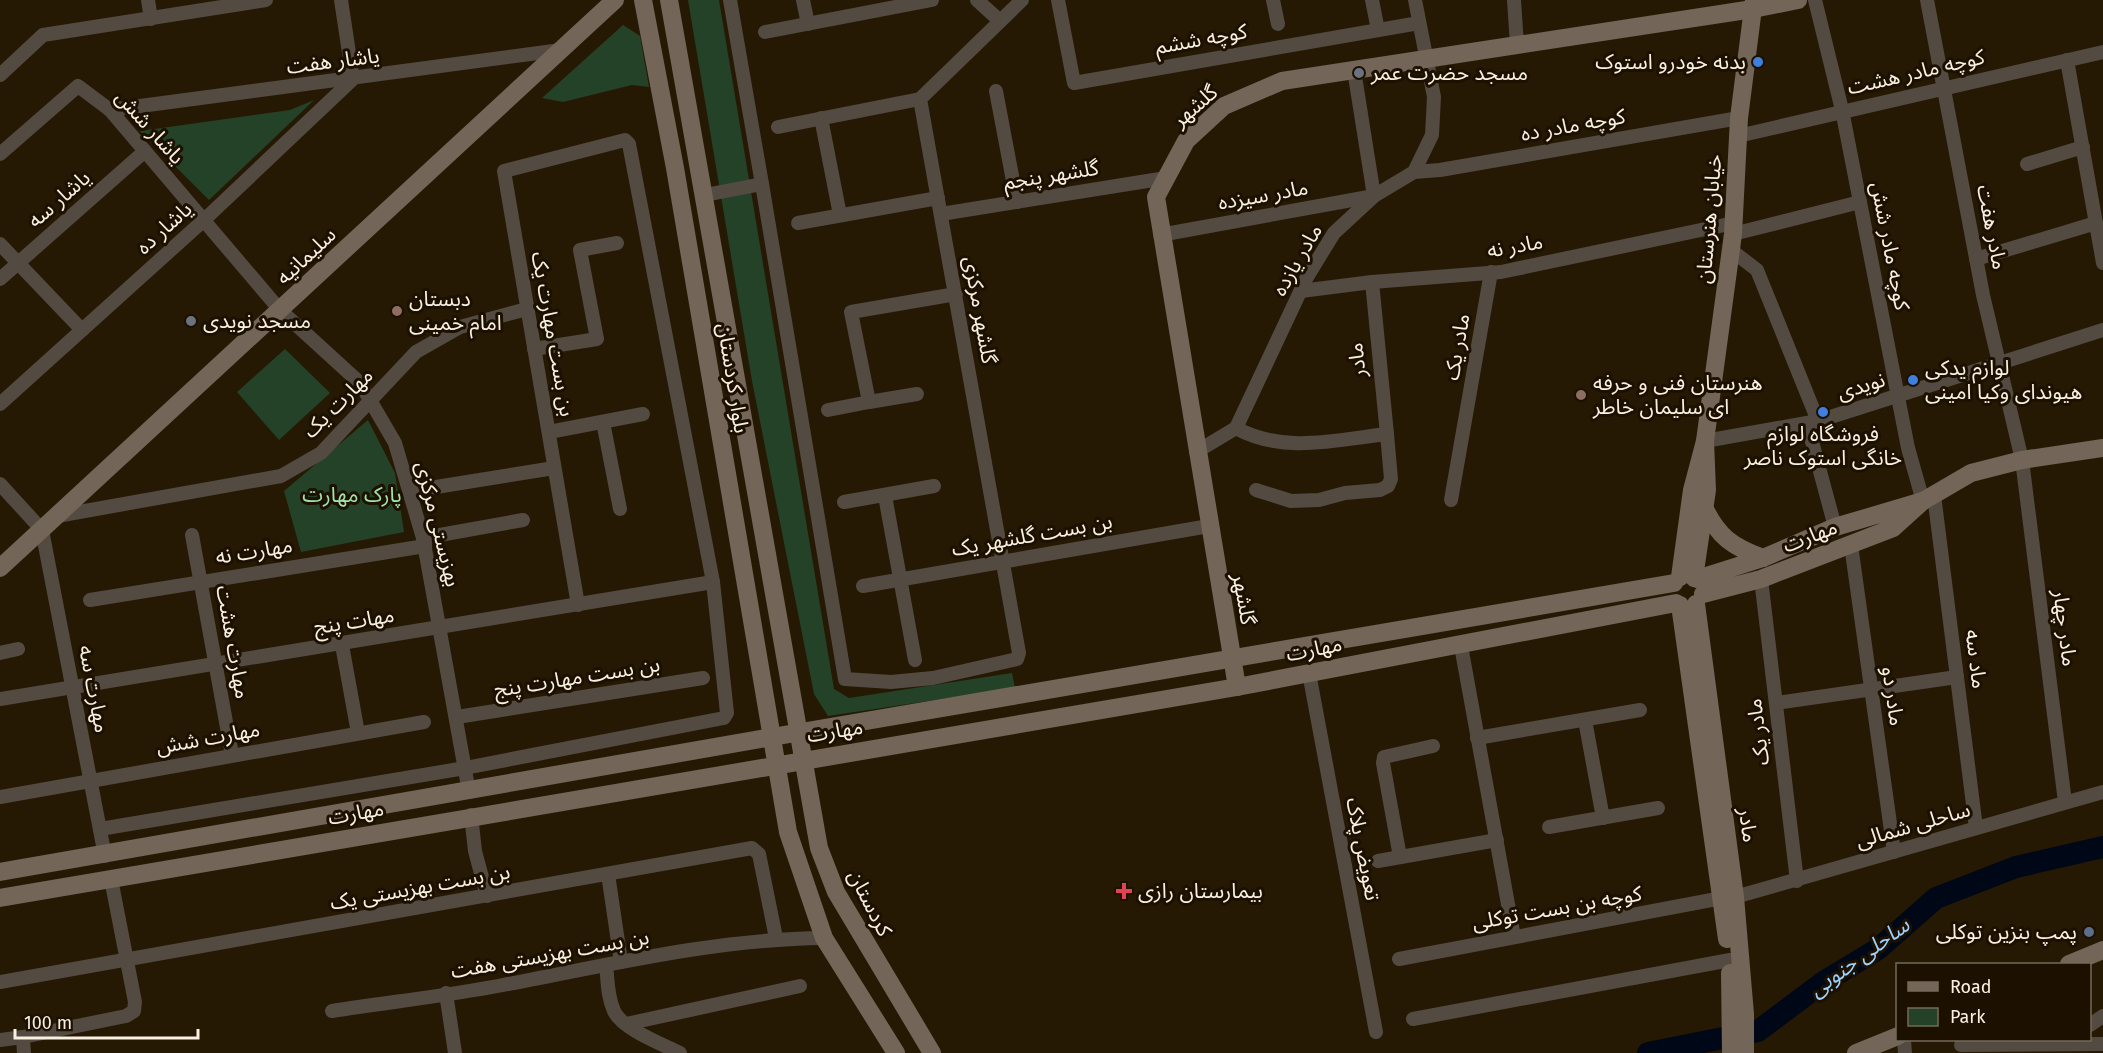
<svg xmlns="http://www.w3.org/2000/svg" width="2103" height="1053" viewBox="0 0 2103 1053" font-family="'Fira Sans','Noto Sans Arabic',sans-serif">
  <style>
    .green { fill: #244227 }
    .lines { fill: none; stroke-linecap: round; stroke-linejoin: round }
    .river { stroke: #000818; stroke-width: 22 }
    .street { stroke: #534a42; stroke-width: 14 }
    .secondary { stroke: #736557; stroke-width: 18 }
    .shop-dot { fill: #3f7fe0; stroke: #1c1000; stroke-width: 2 }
    .worship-dot { fill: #6b7280; stroke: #1c1000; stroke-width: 2 }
    .education-dot { fill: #8d6e63; stroke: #1c1000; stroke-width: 2 }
    .health-dot { fill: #e0444e; stroke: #1c1000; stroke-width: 2 }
    .service-dot { fill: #5c6f8a; stroke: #1c1000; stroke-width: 2 }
    .labels { text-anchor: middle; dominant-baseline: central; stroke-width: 6; stroke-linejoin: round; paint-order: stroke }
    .street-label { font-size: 21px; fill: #f9f0e2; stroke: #1c1000 }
    .poi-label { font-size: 21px; fill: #f9f0e2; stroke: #1c1000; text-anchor: start }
    .park-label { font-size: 21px; fill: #a1e3a8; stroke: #1c1000 }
    .water-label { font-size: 22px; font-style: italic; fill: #9dd2fe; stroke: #1c1000 }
  </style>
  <rect width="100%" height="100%" fill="#261903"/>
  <g class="green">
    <polygon points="688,0 719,0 834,689 849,698 1012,673 1015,688 828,716 814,694 752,381"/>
    <polygon points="623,25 640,36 649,87 632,85 563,102 542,98"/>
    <polygon points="314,100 209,200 140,131 290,110"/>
    <polygon points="285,349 330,393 279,440 237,392"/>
    <polygon points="368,420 395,473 404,532 301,552 284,491"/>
  </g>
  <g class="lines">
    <polyline class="river" points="1648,1053 1758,1031 1822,983 1878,949 1936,898 2016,867 2103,847"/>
    <g class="street">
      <polyline points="148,0 151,19"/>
      <polyline points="730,0 762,184"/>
      <polyline points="803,0 808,24"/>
      <polyline points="977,0 1000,21"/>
      <polyline points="1058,0 1074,83 1419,23"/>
      <polyline points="1273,0 1278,24"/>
      <polyline points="1372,0 1378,30"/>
      <polyline points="1514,0 1517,45"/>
      <polyline points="1815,0 1842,110 1908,448 1923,501"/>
      <polyline points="1927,0 1983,295 2022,460 2065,802"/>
      <polyline points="765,32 932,0"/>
      <polyline points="2067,60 2103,263"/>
      <polyline points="0,75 43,35 266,0"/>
      <polyline points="996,91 1017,202"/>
      <polyline points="110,110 561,50"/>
      <polyline points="821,118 840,215"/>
      <polyline points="778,127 920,99"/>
      <polyline points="1738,136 2103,52"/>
      <polyline points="0,154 78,86 110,110 280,310 360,383 395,443 423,538 469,792"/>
      <polyline points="2027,164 2083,147"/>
      <polyline points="1414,172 1440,170 1739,118"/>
      <polyline points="705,195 762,184 845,679 891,682 933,678 1017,659 1019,653 920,99 1022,0"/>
      <polyline points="941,214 1166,178"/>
      <polyline points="798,223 938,198"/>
      <polyline points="1733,234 1860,202"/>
      <polyline points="1160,235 1374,196 1354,70"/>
      <polyline points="0,244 82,330"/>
      <polyline points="1731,250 1757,270 1818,421 2103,330"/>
      <polyline points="1976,259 2096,223"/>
      <polyline points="0,279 145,151"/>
      <polyline points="1372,282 1387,434"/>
      <polyline points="1301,291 1372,282 1501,272 1734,223"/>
      <polyline points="534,349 597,339 580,250 617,243"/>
      <polyline points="869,402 917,394"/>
      <polyline points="0,404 204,220 353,79 341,0"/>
      <polyline points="828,410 869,402 851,312 956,294"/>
      <polyline points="603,422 620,509"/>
      <polyline points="1807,423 1835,527"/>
      <path d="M 1236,428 C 1283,454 1336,440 1387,434 L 1391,479 L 1388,486 L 1380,490 L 1345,493 L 1319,500 L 1291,501 L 1256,490"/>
      <polyline points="549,432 643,414"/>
      <polyline points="1705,441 1818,421"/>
      <polyline points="1196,452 1236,428 1307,277 1334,233 1374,196 1414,172 1432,135 1434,97 1415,0"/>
      <polyline points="0,484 42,530 105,856"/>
      <polyline points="411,491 554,468"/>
      <polyline points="1934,495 1976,828"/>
      <polyline points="885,496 915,660"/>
      <polyline points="1451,500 1491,272"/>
      <polyline points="844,502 934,486"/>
      <polyline points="57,516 281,476 321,453 416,352 460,327 527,309"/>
      <polyline points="192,535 232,755"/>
      <polyline points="423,538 523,520"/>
      <polyline points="1851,545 1894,852"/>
      <polyline points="1761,579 1797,881"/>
      <polyline points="863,586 1209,526"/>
      <polyline points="90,600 425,546"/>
      <polyline points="342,645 358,733"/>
      <polyline points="1461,646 1514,937"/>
      <polyline points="0,653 18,649"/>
      <polyline points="1309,673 1376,1032"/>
      <polyline points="0,699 713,582"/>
      <polyline points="1776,703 1957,677"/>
      <polyline points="457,717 703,678"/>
      <polyline points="1585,720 1603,818"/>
      <polyline points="1477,738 1640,710"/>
      <polyline points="0,797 424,722"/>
      <polyline points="471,815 475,851 487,896"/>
      <polyline points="1549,827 1658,808"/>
      <polyline points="100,829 465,768 724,718 727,713 713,582 629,144 625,140 504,171 578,605"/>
      <polyline points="1400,857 1383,763 1384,757 1433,746"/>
      <polyline points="1378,861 1497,840"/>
      <polyline points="608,874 621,962"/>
      <polyline points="1735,897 2103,792"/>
      <polyline points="1399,959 1722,898"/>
      <path d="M 606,965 C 608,980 607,996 614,1011 C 622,1029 662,1044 680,1053"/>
      <polyline points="0,982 752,848 759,854 776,938"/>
      <polyline points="446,993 455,1053"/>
      <path d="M 332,1011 C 389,1002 447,996 503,985 C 609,965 716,939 824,938"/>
      <polyline points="1413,1019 1730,960"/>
      <polyline points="626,1024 800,986"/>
      <polyline points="2090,1025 2103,1016"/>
      <polyline points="0,1040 23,1037"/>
      <polyline points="1904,1040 1905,1053"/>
      <polyline points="1961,1045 2103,1044"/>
      <polyline points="24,1053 23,1037 126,1016 134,1011 135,1002 111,879"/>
    </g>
    <g class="secondary">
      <polyline points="643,0 675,168 788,832 824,938 896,1053"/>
      <polyline points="669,0 819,848 836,892 932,1053"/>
      <polyline points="1705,441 1733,234 1739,118 1754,0"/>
      <polyline points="1923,501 1971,473 2022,460 2103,448"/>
      <path d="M 1704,507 C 1718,537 1733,547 1763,558"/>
      <polyline points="0,568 615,0"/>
      <polyline points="1680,577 1692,490 1705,441 1707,490 1694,578"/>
      <polyline points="1697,579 1763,558 1835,527 1923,501 1893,528 1761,579 1703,594"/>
      <polyline points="1696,604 1735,897 1745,1014 1745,1053"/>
      <polyline points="1680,605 1727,939"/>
      <polyline points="1237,687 1156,197 1186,141 1224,106 1282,81 1753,9 1798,0"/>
      <polyline points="0,872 772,737 1674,583"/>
      <polyline points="0,898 1237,687 1676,603"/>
      <polyline points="2069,964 2103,950"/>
      <polyline points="1730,973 1731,1053"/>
      <polyline points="1856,1053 1898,1036"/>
    </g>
  </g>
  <g class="shop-dot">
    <circle cx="1758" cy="62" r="6"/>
    <circle cx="1913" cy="380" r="6"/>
    <circle cx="1823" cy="412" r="6"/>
  </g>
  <g class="worship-dot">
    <circle cx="1359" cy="73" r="6"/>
    <circle cx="191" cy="321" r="6"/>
  </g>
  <g class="education-dot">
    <circle cx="397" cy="311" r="6"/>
    <circle cx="1581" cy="395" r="6"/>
  </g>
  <path class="health-dot" d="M1121 882h6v6h6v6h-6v6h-6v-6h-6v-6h6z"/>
  <circle class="service-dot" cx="2089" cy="932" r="6"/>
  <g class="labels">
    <g class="street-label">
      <text transform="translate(1201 39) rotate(-10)">کوچه ششم</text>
      <text transform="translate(333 61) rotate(-7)">یاشار هفت</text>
      <text transform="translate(1916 72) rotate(-13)">کوچه مادر هشت</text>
      <text transform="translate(1195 106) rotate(-41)">گلشهر</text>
      <text transform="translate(1573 125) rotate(-10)">کوچه مادر ده</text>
      <text transform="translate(150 127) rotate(48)">یاشار شش</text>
      <text transform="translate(1051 175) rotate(-9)">گلشهر پنجم</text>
      <text transform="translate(1263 195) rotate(-10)">مادر سیزده</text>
      <text transform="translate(59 199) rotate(-41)">یاشار سه</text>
      <text transform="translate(1709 219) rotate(-85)">خیابان هنرستان</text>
      <text transform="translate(1992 227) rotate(79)">مادر هفت</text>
      <text transform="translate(164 228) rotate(-42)">یاشار ده</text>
      <text transform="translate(1515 246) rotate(-10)">مادر نه</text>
      <text transform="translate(1890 246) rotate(79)">کوچه مادر شش</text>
      <text transform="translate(306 256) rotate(-43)">سلیمانیه</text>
      <text transform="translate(1297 260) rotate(-60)">مادر یازده</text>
      <text transform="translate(980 310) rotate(80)">گلشهر مرکزی</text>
      <text transform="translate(553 334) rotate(80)">بن بست مهارت یک</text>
      <text transform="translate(1457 347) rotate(-80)">مادر یک</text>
      <text transform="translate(1357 360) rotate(-96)">مادر</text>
      <text transform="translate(733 378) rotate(81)">بلوار کردستان</text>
      <text transform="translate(1861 386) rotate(-17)">نویدی</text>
      <text transform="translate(338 403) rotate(-45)">مهارت یک</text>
      <text transform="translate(438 524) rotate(76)">بهزیستی مرکزی</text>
      <text transform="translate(1032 535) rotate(-10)">بن بست گلشهر یک</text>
      <text transform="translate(1810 536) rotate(-21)">مهارت</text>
      <text transform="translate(254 551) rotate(-9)">مهارت نه</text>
      <text transform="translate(1244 599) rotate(80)">گلشهر</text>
      <text transform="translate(354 621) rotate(-9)">مهات پنج</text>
      <text transform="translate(2065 628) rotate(83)">مادر چهار</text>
      <text transform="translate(233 642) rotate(80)">مهارت هشت</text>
      <text transform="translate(1314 649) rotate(-11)">مهارت</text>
      <text transform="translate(1976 659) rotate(83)">ماد سه</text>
      <text transform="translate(577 677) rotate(-9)">بن بست مهارت پنج</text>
      <text transform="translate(94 689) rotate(79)">مهارت سه</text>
      <text transform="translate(1893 696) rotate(82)">مادر دو</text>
      <text transform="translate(835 731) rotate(-9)">مهارت</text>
      <text transform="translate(1758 732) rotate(-97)">مادر یک</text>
      <text transform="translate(208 738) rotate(-10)">مهارت شش</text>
      <text transform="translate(356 813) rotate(-10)">مهارت</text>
      <text transform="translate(1748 825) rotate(82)">مادر</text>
      <text transform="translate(1913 825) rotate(-16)">ساحلی شمالی</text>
      <text transform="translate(1363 849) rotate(79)">تعویض پلاک</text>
      <text transform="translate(420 887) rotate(-10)">بن بست بهزیستی یک</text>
      <text transform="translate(870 903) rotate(63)">کردستان</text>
      <text transform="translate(1557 908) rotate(-10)">کوچه بن بست توکلی</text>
      <text transform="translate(550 954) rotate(-10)">بن بست بهزیستی هفت</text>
    </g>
    <g class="poi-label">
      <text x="1746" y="62" text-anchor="end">بدنه خودرو استوک</text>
      <text x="1371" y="73">مسجد حضرت عمر</text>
      <text x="409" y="299">دبستان<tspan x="409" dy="24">امام خمینی</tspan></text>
      <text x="203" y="321">مسجد نویدی</text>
      <text x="1925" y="368">لوازم یدکى<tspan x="1925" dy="24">هیونداى وکیا امینى</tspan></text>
      <text x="1593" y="383">هنرستان فنی و حرفه<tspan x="1593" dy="24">ای سلیمان خاطر</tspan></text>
      <text x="1823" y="434" text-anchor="middle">فروشگاه لوازم<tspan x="1823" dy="24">خانگى استوک ناصر</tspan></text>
      <text x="1138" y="891">بیمارستان رازی</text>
      <text x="2077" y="932" text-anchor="end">پمپ بنزین توکلی</text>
    </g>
    <g class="park-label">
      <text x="352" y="495">پارک مهارت</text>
    </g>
    <g class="water-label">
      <text transform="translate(1859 957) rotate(-36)">ساحلی جنوبی</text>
    </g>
  </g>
  <rect x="1896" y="963" width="195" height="78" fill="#1c1000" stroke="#746a5a" stroke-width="1.5"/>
  <rect x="1908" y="982" width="30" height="9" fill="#736557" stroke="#746a5a" stroke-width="1.5"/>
  <text x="1950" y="993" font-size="18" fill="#f9f0e2">Road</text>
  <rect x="1908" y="1008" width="30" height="18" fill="#244227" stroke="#746a5a" stroke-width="1.5"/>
  <text x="1950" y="1023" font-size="18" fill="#f9f0e2">Park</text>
  <path d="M15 1029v9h183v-9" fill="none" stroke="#f9f0e2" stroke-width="3"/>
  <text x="24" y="1029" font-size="18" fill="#f9f0e2" stroke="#1c1000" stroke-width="4.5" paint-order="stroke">100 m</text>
</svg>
